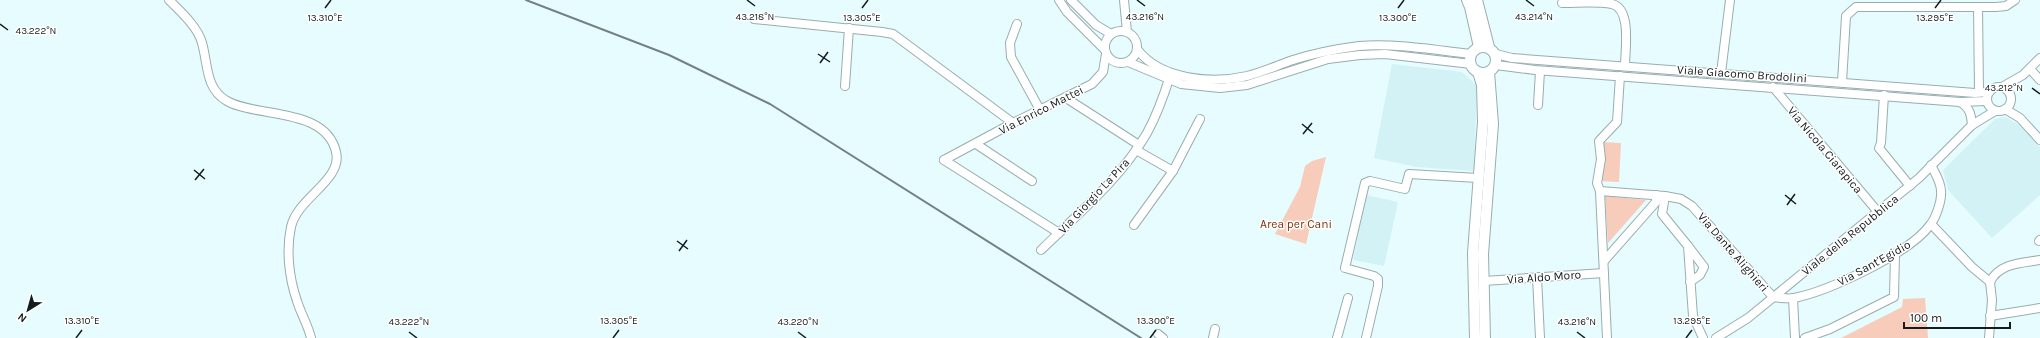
<svg xmlns="http://www.w3.org/2000/svg" width="2040" height="338" viewBox="0 0 2040 338" font-family="Karla,sans-serif">
  <style>
    .built { fill: #d2f2f5 }
    .green { fill: #f7ccba }
    .lines { fill: none; stroke-linecap: round; stroke-linejoin: round }
    .minor-casing { stroke: #98adaf; stroke-width: 10 }
    .tertiary-casing { stroke: #98adaf; stroke-width: 12 }
    .minor { stroke: #fff; stroke-width: 8 }
    .tertiary { stroke: #fff; stroke-width: 10 }
    .rail { stroke: #738183; stroke-width: 2 }
    .ticks { fill: none; stroke: #141c1d; stroke-width: 1.5 }
    .labels { text-anchor: middle; dominant-baseline: central; stroke-width: 3; stroke-linejoin: round; paint-order: stroke }
    .street-label { font-size: 12px; fill: #141c1d; stroke: #fff }
    .park-label { font-size: 12px; fill: #7f3309; stroke: #fff }
    .ticks-label { font-size: 10px; text-anchor: middle; fill: #141c1d; stroke: #fff; stroke-width: 3; stroke-linejoin: round; paint-order: stroke }
  </style>
  <rect width="100%" height="100%" fill="#e6fcfe"/>
  <g class="built">
    <polygon points="1392,64 1462,72 1477,86 1474,171 1417,167 1374,158"/>
    <polygon points="2005,117 2020,125 2040,147 2040,195 1992,238 1948,190 1943,170 1995,119"/>
    <polygon points="1366,195 1398,202 1384,266 1353,260"/>
  </g>
  <g class="green">
    <polygon points="1602,142 1621,143 1619,182 1599,181"/>
    <polygon points="1326,157 1306,244 1275,234 1300,187 1305,166 1312,161"/>
    <polygon points="1605,196 1646,200 1608,243"/>
    <polygon points="1925,298 1928,338 1841,338 1902,307 1903,299"/>
  </g>
  <g class="lines">
    <g class="minor-casing">
      <g id="minor">
        <path d="M 169,0 C 180,11 198,27 202,43 C 208,63 205,89 227,101 C 257,118 326,107 336,152 C 343,180 297,198 291,227 C 286,250 289,278 297,301 C 301,314 308,325 311,338"/>
        <polyline points="1059,0 1067,12 1104,49"/>
        <polyline points="1071,0 1096,25 1111,34"/>
        <polyline points="1124,0 1127,32"/>
        <path d="M 1562,3 C 1577,3 1596,1 1612,4 C 1632,9 1625,50 1625,66"/>
        <polyline points="1978,7 1979,92"/>
        <polyline points="754,19 882,32 893,34 1013,123"/>
        <polyline points="1017,24 1010,43 1011,57 1040,110"/>
        <circle cx="1121" cy="47" r="16"/>
        <path d="M 1137,49 C 1160,80 1212,84 1247,76 C 1263,72 1278,65 1293,60 C 1315,53 1336,49 1359,46 C 1396,43 1434,50 1471,54"/>
        <polyline points="1496,54 1512,58 1975,93 1989,92"/>
        <polyline points="1128,62 1181,84 1220,88 1247,85 1328,59 1360,55 1385,54 1471,64"/>
        <polyline points="1496,65 1535,70 1960,102 1987,101"/>
        <polyline points="2030,69 2040,80"/>
        <polyline points="1721,73 1730,0"/>
        <polyline points="1842,82 1846,16 1856,7 1996,7 2006,6 2015,0"/>
        <polyline points="845,86 849,28"/>
        <polyline points="1773,87 1878,212"/>
        <polyline points="2002,87 2023,75 2040,58"/>
        <circle cx="1999" cy="99" r="12"/>
        <polyline points="1884,95 1881,143 1879,148 1910,186"/>
        <polyline points="1066,98 1139,145"/>
        <path d="M 1960,102 C 1970,108 1971,114 1972,125"/>
        <polyline points="1538,105 1540,71"/>
        <polyline points="2005,109 2020,118 2040,140"/>
        <polyline points="976,144 1032,181"/>
        <polyline points="1136,150 1173,171"/>
        <polyline points="944,160 1013,123 1092,84 1103,72 1106,54"/>
        <polyline points="944,160 1059,233"/>
        <path d="M 1600,191 L 1665,196 L 1681,199 L 1692,206 L 1773,297 C 1780,298 1788,299 1794,298 C 1829,291 1910,253 1930,225 C 1936,218 1942,200 1941,191 C 1941,182 1935,173 1931,165"/>
        <polyline points="1665,196 1662,214 1688,246 1693,316 1703,338"/>
        <polyline points="1931,224 1972,267 1990,282"/>
        <polyline points="1134,225 1173,171 1200,119"/>
        <polyline points="2039,241 2040,240"/>
        <polyline points="1688,246 1704,267 1700,275 1690,282"/>
        <path d="M 1041,250 C 1078,214 1121,178 1147,133 C 1157,115 1164,95 1170,76"/>
        <polyline points="1604,261 1656,202 1656,195"/>
        <polyline points="1537,277 1540,338"/>
        <polyline points="1484,281 1604,273"/>
        <path d="M 1990,282 C 1999,263 2022,263 2040,260"/>
        <polyline points="1793,298 1795,338"/>
        <polyline points="1990,316 2040,308"/>
        <polyline points="1158,334 1163,338"/>
        <polyline points="1213,338 1215,329"/>
        <polyline points="1337,338 1348,298"/>
        <polyline points="1366,338 1378,286 1378,279 1374,276 1345,268 1365,183 1370,181 1405,189 1409,174 1478,178"/>
        <polyline points="1607,338 1600,191 1597,183 1601,159 1599,141 1617,122 1620,76"/>
        <polyline points="1716,338 1748,318 1919,178 1972,125 1995,111"/>
        <polyline points="1805,338 1830,329 1894,297 1895,254"/>
        <polyline points="1989,338 1992,300 1990,282"/>
      </g>
    </g>
    <g class="tertiary-casing">
      <g id="tertiary">
        <polyline points="1467,0 1470,7 1479,47"/>
        <polyline points="1477,0 1489,47"/>
        <circle cx="1483" cy="60" r="13"/>
        <polyline points="1475,338 1473,253 1483,122 1482,85 1478,72"/>
        <polyline points="1485,338 1483,254 1493,124 1489,72"/>
      </g>
    </g>
    <use href="#minor" class="minor"/>
    <use href="#tertiary" class="tertiary"/>
    <polyline class="rail" points="526,0 669,55 770,104 1141,338"/>
  </g>
  <path class="ticks" d="M 747,0 L 755,6M 1137,0 L 1145,6M 1526,0 L 1534,6M 325,8 L 331,0M 862,8 L 868,0M 1398,8 L 1404,0M 1935,8 L 1941,0M 0,24 L 8,30M 818,54 L 830,62M 820,63 L 828,52M 2032,88 L 2040,94M 1302,124 L 1313,133M 1303,134 L 1312,123M 194,170 L 205,179M 195,180 L 204,169M 1785,195 L 1796,204M 1787,205 L 1795,194M 677,241 L 688,249M 679,251 L 687,240M 409,332 L 417,338M 798,332 L 806,338M 1577,332 L 1585,338M 76,338 L 82,330M 613,338 L 619,330M 1150,338 L 1156,330M 1686,338 L 1692,330"/>
  <g class="labels">
    <g class="street-label">
      <text transform="translate(1742 74) rotate(4)">Viale Giacomo Brodolini</text>
      <text transform="translate(1041 110) rotate(-27)">Via Enrico Mattei</text>
      <text transform="translate(1825 150) rotate(50)">Via Nicola Ciarapica</text>
      <text transform="translate(1094 196) rotate(-47)">Via Giorgio La Pira</text>
      <text transform="translate(1850 235) rotate(-39)">Viale della Repubblica</text>
      <text transform="translate(1733 252) rotate(49)">Via Dante Alighieri</text>
      <text transform="translate(1874 263) rotate(-29)">Via Sant'Egidio</text>
      <text transform="translate(1544 277) rotate(-4)">Via Aldo Moro</text>
    </g>
    <g class="park-label">
      <text x="1296" y="224">Area per Cani</text>
    </g>
  </g>
  <g class="ticks-label">
    <text x="755" y="20">43.218°N</text>
    <text x="1534" y="20">43.214°N</text>
    <text x="1145" y="20">43.216°N</text>
    <text x="325" y="21">13.310°E</text>
    <text x="862" y="21">13.305°E</text>
    <text x="1398" y="21">13.300°E</text>
    <text x="1935" y="21">13.295°E</text>
    <text x="36" y="34">43.222°N</text>
    <text x="2004" y="91">43.212°N</text>
    <text x="82" y="324">13.310°E</text>
    <text x="619" y="324">13.305°E</text>
    <text x="1156" y="324">13.300°E</text>
    <text x="1692" y="324">13.295°E</text>
    <text x="409" y="325">43.222°N</text>
    <text x="798" y="325">43.220°N</text>
    <text x="1577" y="325">43.216°N</text>
  </g>
  <g transform="translate(28 310) rotate(217)" stroke="#ffffff" stroke-width="3" paint-order="stroke">
  <path d="M0-3L7 15L0 10L-7 15Z" fill="#141c1d"/>
  <text y="-6" font-size="11" font-weight="bold" text-anchor="middle" fill="#141c1d">N</text>
  </g>
  <path d="M1904 322v6h106v-6" fill="none" stroke="#141c1d" stroke-width="2"/>
  <text x="1910" y="322" font-size="12" fill="#141c1d" stroke="#ffffff" stroke-width="3" paint-order="stroke">100 m</text>
</svg>
